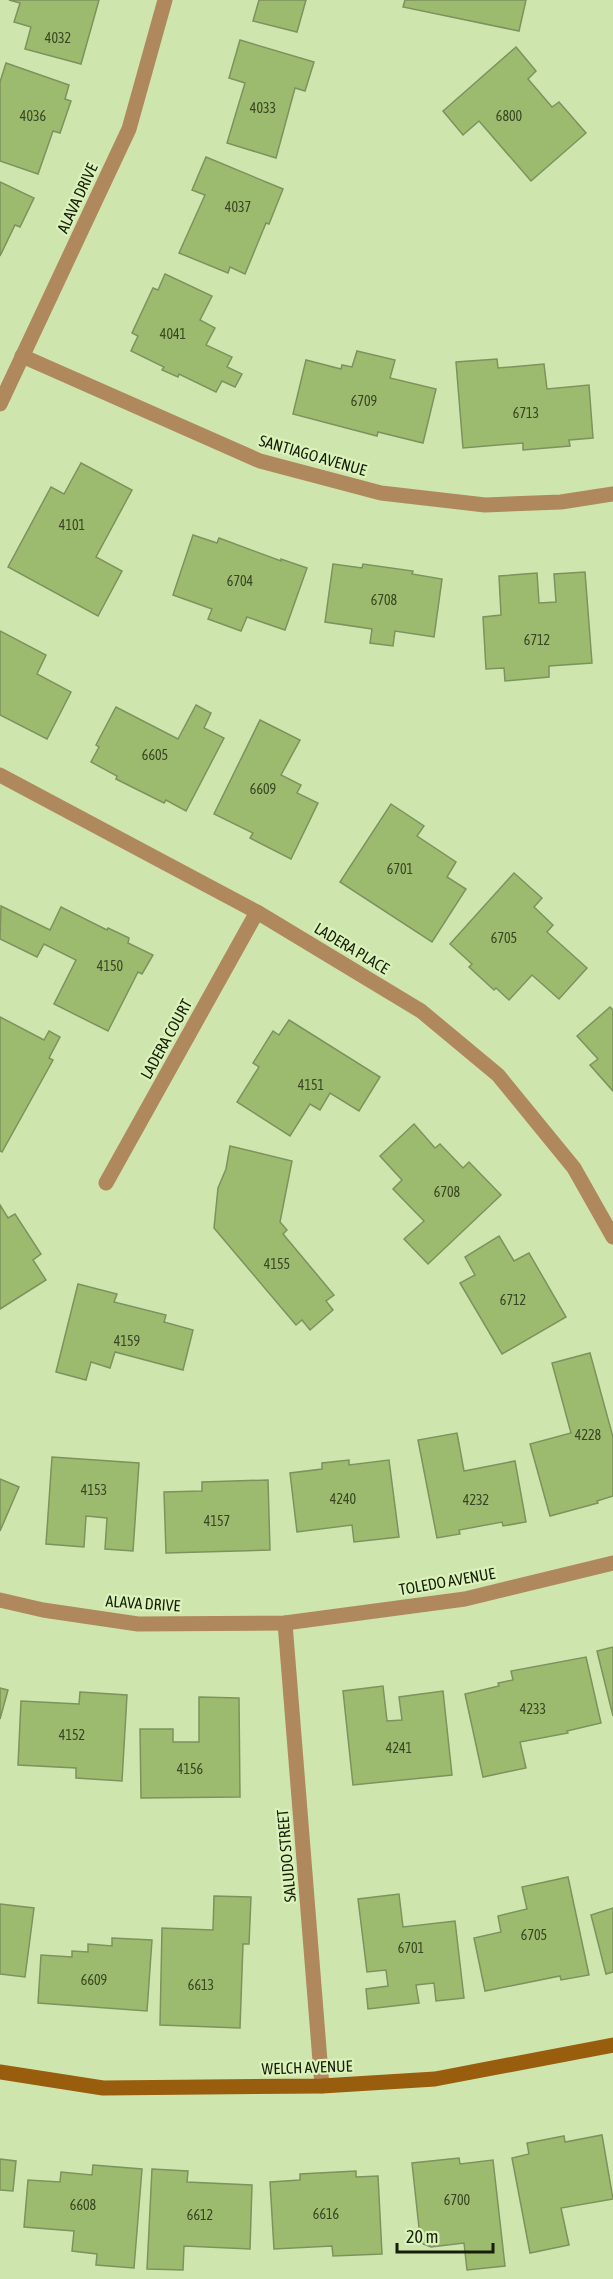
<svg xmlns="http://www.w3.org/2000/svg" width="613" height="2279" viewBox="0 0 613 2279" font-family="'Asap Condensed',sans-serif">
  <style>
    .building { fill: #9dbb6f; stroke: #7d925d; stroke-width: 1.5 }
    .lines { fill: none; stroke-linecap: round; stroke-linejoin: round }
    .street { stroke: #b0885e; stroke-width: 15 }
    .secondary { stroke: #985d0d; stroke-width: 15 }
    .labels { text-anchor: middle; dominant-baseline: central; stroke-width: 4.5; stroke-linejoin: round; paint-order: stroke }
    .number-label { font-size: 14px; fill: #384623 }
    .street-label { font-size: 16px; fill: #171f0a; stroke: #dbf3ba }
  </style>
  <rect width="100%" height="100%" fill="#cee6ad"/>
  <g class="building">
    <polygon points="9,0 99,0 81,64 25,49 31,27 14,22 20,3"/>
    <polygon points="259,0 306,0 297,32 253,21"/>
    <polygon points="405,0 526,0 519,31 403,7"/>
    <polygon points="240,40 314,62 305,91 295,88 276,158 227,143 245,83 229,78"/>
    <polygon points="516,47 536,71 528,79 552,107 559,102 586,133 531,181 479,121 463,135 443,111"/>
    <polygon points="6,63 69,85 65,99 71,101 60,133 53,131 38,174 0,161 0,82"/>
    <polygon points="206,157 283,189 269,224 266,223 245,274 230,267 228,273 179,253 205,195 192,190"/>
    <polygon points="0,182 34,198 20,227 15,225 0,256"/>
    <polygon points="165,274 212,296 200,320 215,328 206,345 232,357 227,367 242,374 235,387 222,381 216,392 179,374 178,377 162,370 164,367 131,351 138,336 132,333 153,288 158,290"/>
    <polygon points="357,351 395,360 390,378 436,389 423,443 378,432 377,436 293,414 306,360 341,369 342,365 352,367"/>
    <polygon points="497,359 498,368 544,364 547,389 589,385 593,438 569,440 570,446 523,450 523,443 463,448 456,362"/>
    <polygon points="81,463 132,490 96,557 122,571 98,616 8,567 51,487 64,494"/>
    <polygon points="193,535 217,543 219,538 281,561 281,559 307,568 285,630 247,617 241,631 208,619 212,609 173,595"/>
    <polygon points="333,564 362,568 363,564 413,571 412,574 442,579 434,637 395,631 393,646 370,643 372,629 325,622"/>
    <polygon points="585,572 592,663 549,666 549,677 505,681 504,668 486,669 483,617 501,615 499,576 537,573 539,603 556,602 554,574"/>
    <polygon points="0,631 46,655 37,674 71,692 47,739 0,715"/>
    <polygon points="196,705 211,713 204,728 224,738 186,811 166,800 164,803 116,779 117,776 91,762 99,747 96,745 116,707 178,739"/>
    <polygon points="260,720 300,740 281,775 301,785 297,793 318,803 291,859 250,838 253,833 214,814"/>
    <polygon points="391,804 424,826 417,836 456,862 447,877 466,889 432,942 340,882"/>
    <polygon points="514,873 542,898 534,907 553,925 547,932 587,968 559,999 532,975 509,1000 496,988 494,990 469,967 472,964 450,944"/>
    <polygon points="1,906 50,930 61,907 107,930 108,928 129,938 128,943 153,955 142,974 138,972 108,1031 54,1004 76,960 44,944 37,957 0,939"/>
    <polygon points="610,1007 613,1010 613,1091 590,1065 598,1059 577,1036"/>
    <polygon points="0,1017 44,1040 49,1031 60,1037 49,1058 53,1060 2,1152 0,1151"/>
    <polygon points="289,1020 380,1077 359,1111 330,1093 320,1110 310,1104 290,1136 237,1102 259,1067 253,1063 273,1031 279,1035"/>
    <polygon points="414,1124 435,1148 440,1144 463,1168 469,1162 501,1195 428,1264 404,1239 424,1221 393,1189 402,1180 380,1156"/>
    <polygon points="230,1146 292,1161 280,1222 287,1230 283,1234 334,1295 326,1301 333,1310 310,1330 302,1320 296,1325 214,1228 218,1188 226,1169"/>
    <polygon points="0,1205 8,1218 15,1214 41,1254 33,1260 46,1280 0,1309"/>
    <polygon points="499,1236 514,1261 529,1253 566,1317 502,1354 460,1283 475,1275 465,1257"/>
    <polygon points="78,1284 117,1294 114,1302 166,1315 164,1322 193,1330 183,1370 115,1352 110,1368 91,1362 86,1380 56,1372"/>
    <polygon points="590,1353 613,1437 613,1496 597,1501 598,1503 550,1516 530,1444 571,1433 552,1363"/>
    <polygon points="457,1433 464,1471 515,1461 526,1522 503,1526 502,1522 459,1530 460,1534 437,1538 418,1440"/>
    <polygon points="52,1457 139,1463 133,1551 105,1549 107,1518 86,1516 84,1547 46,1544"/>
    <polygon points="349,1460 349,1465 389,1460 399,1537 354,1542 352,1525 297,1532 290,1473 322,1469 322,1463"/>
    <polygon points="0,1479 19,1487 0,1531"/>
    <polygon points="268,1480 270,1550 166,1553 164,1492 202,1491 202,1482"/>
    <polygon points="613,1647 613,1716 597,1651"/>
    <polygon points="586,1657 601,1723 567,1731 568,1733 520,1742 526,1768 483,1777 465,1694 499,1686 498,1683 513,1680 511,1671"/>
    <polygon points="383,1686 387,1721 402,1720 399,1697 443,1691 452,1775 353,1785 343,1691"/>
    <polygon points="0,1688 8,1690 0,1719"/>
    <polygon points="80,1692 127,1695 122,1781 76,1778 76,1768 18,1765 21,1701 79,1704"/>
    <polygon points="199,1697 239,1698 240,1797 141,1798 140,1729 173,1729 173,1742 199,1742"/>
    <polygon points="568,1877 589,1975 561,1980 560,1976 485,1991 474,1938 501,1932 498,1916 527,1909 522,1887"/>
    <polygon points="399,1894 403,1927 455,1921 464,1998 436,2001 434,1983 416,1985 419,2003 368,2009 366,1989 388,1986 386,1970 367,1972 358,1899"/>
    <polygon points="214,1896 251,1897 249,1944 243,1944 240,2028 160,2025 162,1928 213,1930"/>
    <polygon points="0,1904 34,1908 25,1977 0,1974"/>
    <polygon points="613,1908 613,1972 606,1974 591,1915"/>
    <polygon points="112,1938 152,1940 147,2011 38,2003 41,1955 72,1957 72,1951 88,1952 88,1944 112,1946"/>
    <polygon points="602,2135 613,2199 561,2208 569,2245 530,2253 512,2158 529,2154 527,2143 564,2136 565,2142"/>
    <polygon points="459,2158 460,2164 493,2160 505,2266 467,2270 464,2243 431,2247 423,2244 418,2237 420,2237 412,2163"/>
    <polygon points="0,2159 16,2161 13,2191 0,2190"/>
    <polygon points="93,2165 142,2169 134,2268 96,2265 97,2254 72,2251 74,2231 24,2227 28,2180 60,2182 61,2172 92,2175"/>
    <polygon points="152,2169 188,2171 187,2182 252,2185 250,2249 184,2246 183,2270 147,2269"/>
    <polygon points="356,2171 356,2177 378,2176 382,2254 333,2256 332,2246 274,2249 270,2182 300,2180 300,2174"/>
  </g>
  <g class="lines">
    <g class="street">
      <polyline points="22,356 260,461 381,493 485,505 561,502 613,494"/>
      <polyline points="0,404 129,129 165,0"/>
      <polyline points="0,775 257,912 421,1011 498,1075 574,1168 613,1237"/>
      <polyline points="106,1183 257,912"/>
      <polyline points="0,1600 43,1610 138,1624 285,1623 465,1599 613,1563"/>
      <polyline points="285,1623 322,2086"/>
    </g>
    <polyline class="secondary" points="0,2072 103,2088 322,2086 435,2079 613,2045"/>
  </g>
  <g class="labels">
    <g class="number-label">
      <text x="58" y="38">4032</text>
      <text x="263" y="108">4033</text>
      <text x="33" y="116">4036</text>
      <text x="509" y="116">6800</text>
      <text x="238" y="207">4037</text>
      <text x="173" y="334">4041</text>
      <text x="364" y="401">6709</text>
      <text x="526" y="413">6713</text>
      <text x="72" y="525">4101</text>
      <text x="240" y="581">6704</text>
      <text x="384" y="600">6708</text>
      <text x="537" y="640">6712</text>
      <text x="155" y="755">6605</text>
      <text x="263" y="789">6609</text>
      <text x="400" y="869">6701</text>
      <text x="504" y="938">6705</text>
      <text x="110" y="966">4150</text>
      <text x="311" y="1085">4151</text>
      <text x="447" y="1192">6708</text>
      <text x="277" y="1264">4155</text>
      <text x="513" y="1300">6712</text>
      <text x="127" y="1341">4159</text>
      <text x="588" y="1435">4228</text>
      <text x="94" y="1490">4153</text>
      <text x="343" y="1499">4240</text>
      <text x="476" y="1500">4232</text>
      <text x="217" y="1521">4157</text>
      <text x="533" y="1709">4233</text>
      <text x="72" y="1735">4152</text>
      <text x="399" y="1748">4241</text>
      <text x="190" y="1769">4156</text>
      <text x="534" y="1935">6705</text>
      <text x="411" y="1948">6701</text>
      <text x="94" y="1980">6609</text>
      <text x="201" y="1985">6613</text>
      <text x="457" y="2200">6700</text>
      <text x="83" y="2205">6608</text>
      <text x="326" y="2214">6616</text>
      <text x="200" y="2215">6612</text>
    </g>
    <g class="street-label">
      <text transform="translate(77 198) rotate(-65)">ALAVA DRIVE</text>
      <text transform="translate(313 455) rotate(16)">SANTIAGO AVENUE</text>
      <text transform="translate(352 948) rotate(31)">LADERA PLACE</text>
      <text transform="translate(166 1039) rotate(-61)">LADERA COURT</text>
      <text transform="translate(447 1581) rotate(-10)">TOLEDO AVENUE</text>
      <text transform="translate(143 1603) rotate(4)">ALAVA DRIVE</text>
      <text transform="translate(286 1856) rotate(-95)">SALUDO STREET</text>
      <text transform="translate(307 2067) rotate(-2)">WELCH AVENUE</text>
    </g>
  </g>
  <path d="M397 2243v9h96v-9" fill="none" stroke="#171f0a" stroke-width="3"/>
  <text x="406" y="2243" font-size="18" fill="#171f0a" stroke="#dbf3ba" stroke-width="4.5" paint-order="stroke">20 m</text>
</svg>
